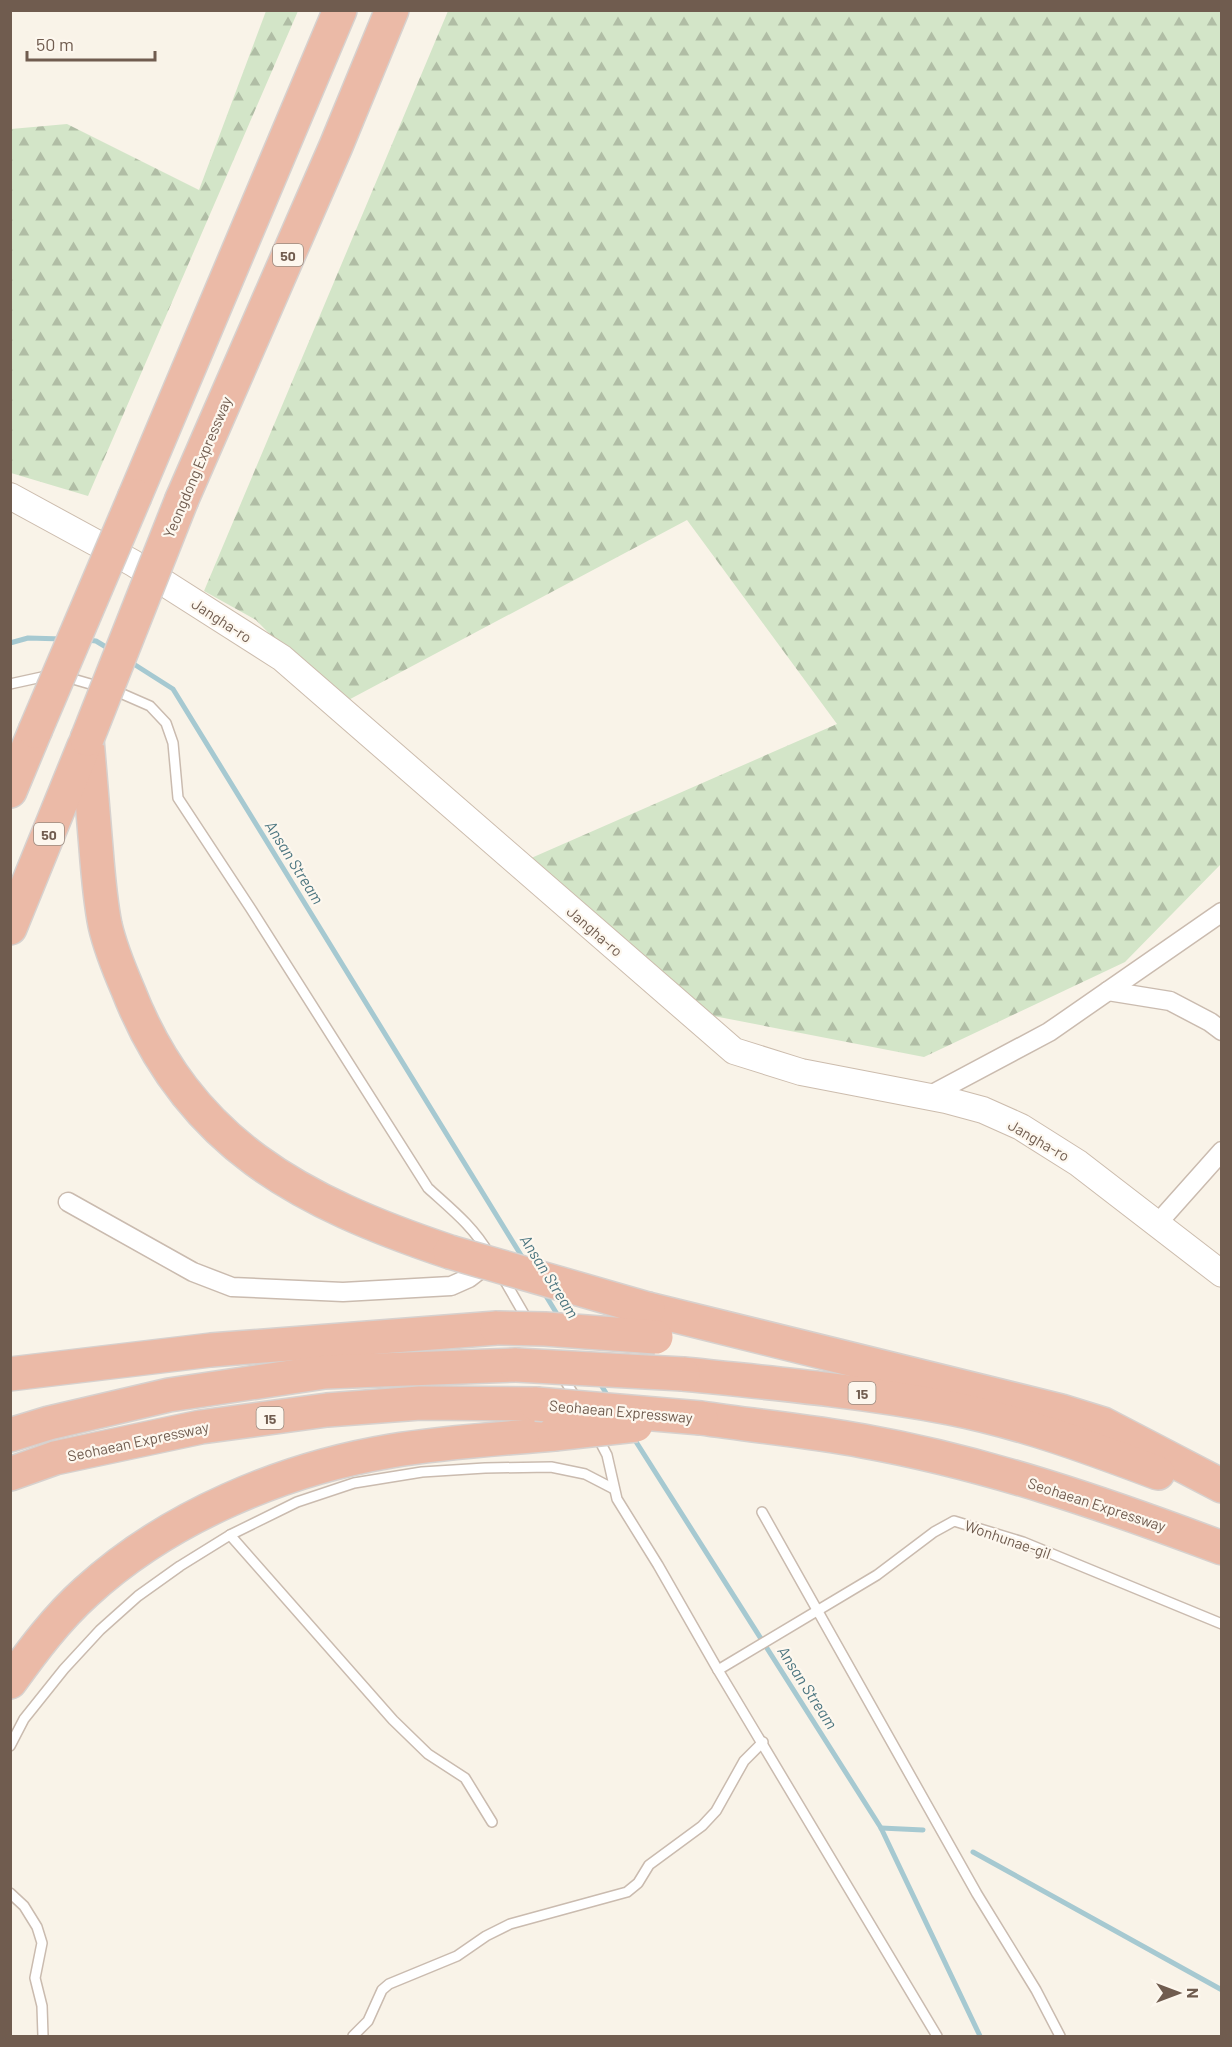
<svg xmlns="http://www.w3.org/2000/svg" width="1232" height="2047" viewBox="0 0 1232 2047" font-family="Barlow,sans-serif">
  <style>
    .forest { fill: url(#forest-firs) }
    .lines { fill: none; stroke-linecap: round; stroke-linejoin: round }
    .stream { stroke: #a6c9d1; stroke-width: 5 }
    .lane-casing { stroke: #cabbaf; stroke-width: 12 }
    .street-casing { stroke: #cabbaf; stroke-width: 21 }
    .secondary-casing { stroke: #ccbcad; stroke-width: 28 }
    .highway-casing { stroke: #d7d1ce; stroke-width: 36 }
    .lane { stroke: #fff; stroke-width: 9 }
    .street { stroke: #fff; stroke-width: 18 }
    .secondary { stroke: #fff; stroke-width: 26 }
    .highway { stroke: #ebbaa7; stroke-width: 33 }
    .highway-bridge-casing { stroke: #d7d1ce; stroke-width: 36; stroke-linecap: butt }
    .highway-bridge { stroke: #ebbaa7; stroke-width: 33 }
    .labels { text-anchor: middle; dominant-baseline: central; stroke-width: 4.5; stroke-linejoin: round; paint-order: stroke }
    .shield { fill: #fdf7ee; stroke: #9a8a7f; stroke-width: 1.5 }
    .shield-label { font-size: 14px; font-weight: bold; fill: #705c4f }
    .street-label { font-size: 15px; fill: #705c4f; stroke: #fdf7ee }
    .water-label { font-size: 16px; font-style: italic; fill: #4c7680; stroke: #fdf7ee }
  </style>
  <defs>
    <pattern id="forest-firs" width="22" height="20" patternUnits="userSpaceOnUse" patternTransform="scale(1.5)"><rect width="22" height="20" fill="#d3e5c8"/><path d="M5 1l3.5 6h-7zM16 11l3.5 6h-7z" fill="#b0bda5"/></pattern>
  </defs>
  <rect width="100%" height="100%" fill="#f9f3e8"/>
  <g class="forest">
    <polygon points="266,11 298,11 88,496 11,473 11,129 67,124 199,190"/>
    <polygon points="448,11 1221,11 1221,864 1125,962 924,1057 688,1011 513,866 837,724 687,520 339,705 256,620 204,591"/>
  </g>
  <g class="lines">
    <g class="stream">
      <polyline points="87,640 96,641 111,650"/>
      <polyline points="10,643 28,638 63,639"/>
      <polyline points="129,661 173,689 524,1260"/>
      <polyline points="543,1291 560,1319"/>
      <polyline points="598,1380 609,1398"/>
      <polyline points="633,1437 881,1828 980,2036"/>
      <polyline points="881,1828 923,1830"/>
      <polyline points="973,1852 1222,1990"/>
    </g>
    <g class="lane-casing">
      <g id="lane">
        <path d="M 10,684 L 42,677 L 73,679 L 118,692 L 150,706 L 166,723 L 173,743 L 178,798 L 251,909 L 428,1188 C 451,1209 473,1226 489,1254"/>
        <polyline points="502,1276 528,1321"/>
        <polyline points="561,1374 577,1400"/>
        <polyline points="597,1436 607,1455 617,1499 658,1565 718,1670"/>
        <polyline points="762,1512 977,1894 1036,1990 1060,2036"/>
        <polyline points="230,1535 393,1720 428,1754 465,1778 492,1822"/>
        <polyline points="10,1746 24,1719 64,1669 100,1630 138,1596 180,1566 230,1535 297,1502 354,1483 422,1472 485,1468 551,1467 585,1474 614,1489"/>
        <polyline points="10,1893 24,1906 37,1927 42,1943 35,1978 42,2006 43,2036"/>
        <polyline points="353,2036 368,2021 382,1990 389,1984 457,1956 486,1936 510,1924 627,1892 638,1883 649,1865 702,1826 716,1811 744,1761 763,1742"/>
        <polyline points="937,2036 718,1670 877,1575 934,1532 954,1521 1023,1542 1222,1624"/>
      </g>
    </g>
    <g class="street-casing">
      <g id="street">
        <polyline points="1108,991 1170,1001 1210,1022 1222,1031"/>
        <polyline points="927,1097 1049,1032 1222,912"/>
        <polyline points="68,1202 193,1272 232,1287 343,1292 451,1286 469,1278 491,1261"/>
        <polyline points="1157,1224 1222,1151"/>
      </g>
    </g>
    <g class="secondary-casing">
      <polyline id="secondary" points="10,496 133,563 282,658 734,1051 801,1072 946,1100 983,1110 1021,1127 1078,1163 1222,1274"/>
    </g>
    <g class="highway-casing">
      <g id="highway">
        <polyline points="135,496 340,10"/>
        <polyline points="182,499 336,146 392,10"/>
        <path d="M 87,739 C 90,776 93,812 96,848 C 98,874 100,900 105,925 C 110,947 119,969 128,990 C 188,1144 301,1202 450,1252"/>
        <polyline points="10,791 35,731"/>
        <polyline points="10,928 84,746"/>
        <polyline points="648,1309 1061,1411 1103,1424 1222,1486"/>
        <polyline points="10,1374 211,1350 497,1328"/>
        <path d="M 683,1374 C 772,1383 861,1391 950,1408 C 1021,1422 1089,1447 1158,1473"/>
        <path d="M 701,1418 C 755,1426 810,1431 863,1441 C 986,1463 1105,1504 1222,1548"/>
        <polyline points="10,1435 49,1423 169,1395 325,1372 516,1365"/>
        <polyline points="10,1474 55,1458 201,1427 327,1410 420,1403 536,1404"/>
        <path d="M 10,1682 C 33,1650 57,1618 86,1592 C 168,1517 283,1469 391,1451 C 445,1442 500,1439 554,1434"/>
      </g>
    </g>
    <use href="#lane" class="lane"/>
    <use href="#street" class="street"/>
    <use href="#secondary" class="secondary"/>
    <use href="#highway" class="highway"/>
    <g class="highway-bridge-casing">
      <g id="highway-bridge">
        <polyline points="35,731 135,496"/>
        <polyline points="87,739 182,499"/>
        <polyline points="450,1252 648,1309"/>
        <polyline points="497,1328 545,1329 656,1337"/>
        <polyline points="516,1365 683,1374"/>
        <polyline points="536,1404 701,1418"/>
        <polyline points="554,1434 636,1425"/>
      </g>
    </g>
    <use href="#highway-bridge" class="highway-bridge"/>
  </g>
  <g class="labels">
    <g class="shield">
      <rect x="273" y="244" width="30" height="22" rx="4.5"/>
      <rect x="34" y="823" width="30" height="22" rx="4.5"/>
      <rect x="848.5" y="1382" width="27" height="22" rx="4.5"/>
      <rect x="256.5" y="1407" width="27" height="22" rx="4.5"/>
    </g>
    <g class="shield-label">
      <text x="288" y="255">50</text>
      <text x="49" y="834">50</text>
      <text x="862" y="1393">15</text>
      <text x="270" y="1418">15</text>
    </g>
    <g class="street-label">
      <text transform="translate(197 467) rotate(-67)">Yeongdong Expressway</text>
      <text transform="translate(222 620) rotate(33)">Jangha-ro</text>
      <text transform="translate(595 931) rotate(41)">Jangha-ro</text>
      <text transform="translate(1039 1140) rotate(30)">Jangha-ro</text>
      <text transform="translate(621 1411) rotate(5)">Seohaean Expressway</text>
      <text transform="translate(138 1441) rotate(-12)">Seohaean Expressway</text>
      <text transform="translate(1097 1504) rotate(18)">Seohaean Expressway</text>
      <text transform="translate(1008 1539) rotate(19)">Wonhunae-gil</text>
    </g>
    <g class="water-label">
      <text transform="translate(295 862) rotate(58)">Ansan Stream</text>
      <text transform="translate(550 1276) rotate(58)">Ansan Stream</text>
      <text transform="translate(808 1687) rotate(57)">Ansan Stream</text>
    </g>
  </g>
  <rect width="1232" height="2047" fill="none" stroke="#705c4f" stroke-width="24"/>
  <g transform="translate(1178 1993) rotate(90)" stroke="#fdf7ee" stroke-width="4.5" paint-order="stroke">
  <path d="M0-4.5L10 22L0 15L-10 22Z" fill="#705c4f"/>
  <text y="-9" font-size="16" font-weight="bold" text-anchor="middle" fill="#705c4f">N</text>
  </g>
  <path d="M27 51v9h128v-9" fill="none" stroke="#705c4f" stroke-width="3"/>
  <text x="36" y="51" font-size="18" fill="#705c4f" stroke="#fdf7ee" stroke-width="4.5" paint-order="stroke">50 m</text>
</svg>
